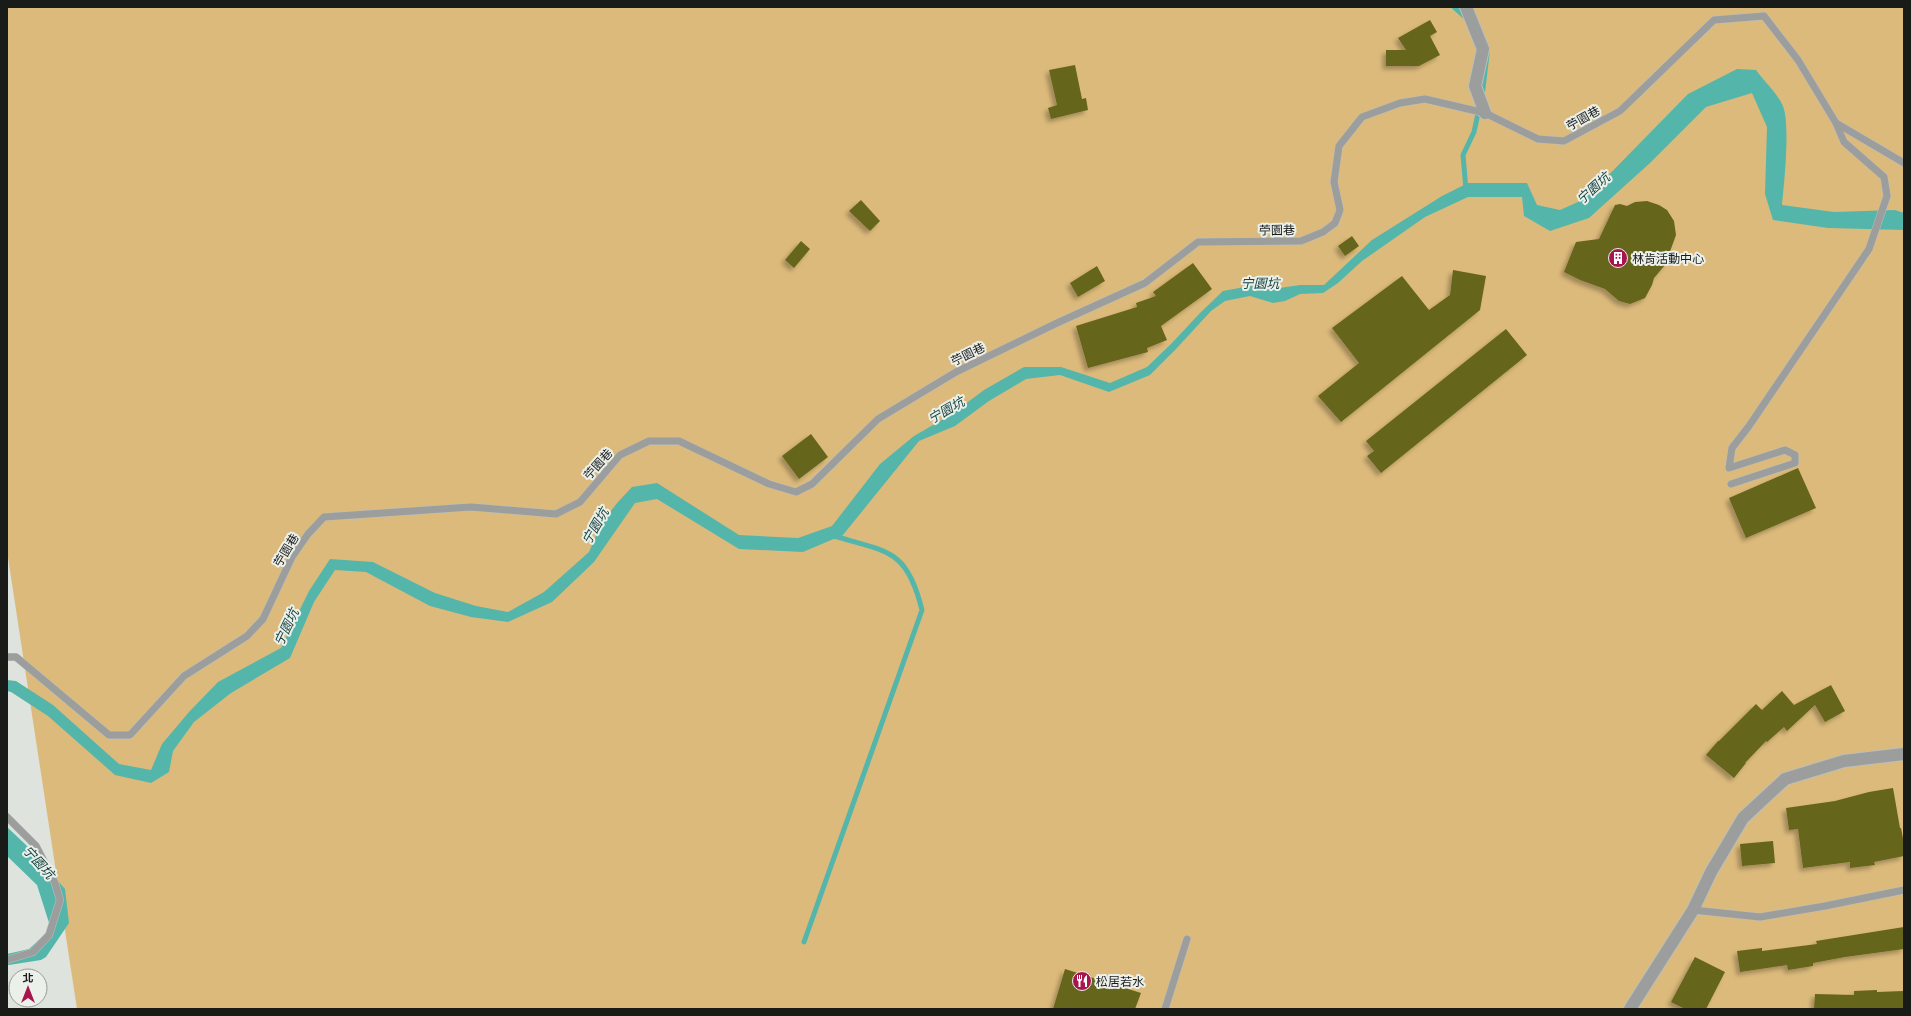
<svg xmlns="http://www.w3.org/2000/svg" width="1911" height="1016" viewBox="0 0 1911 1016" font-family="Cabin,'Noto Sans TC',sans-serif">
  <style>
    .green { fill: #dcba7b }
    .water { fill: #54b6ab }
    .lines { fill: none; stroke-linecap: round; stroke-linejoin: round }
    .stream { stroke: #54b6ab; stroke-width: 5 }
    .building { fill: #66651a; filter: url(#shadow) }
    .service-casing { stroke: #bbbfba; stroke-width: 8 }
    .minor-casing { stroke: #bbbfba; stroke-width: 14 }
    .service { stroke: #9b9e9c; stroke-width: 7 }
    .minor { stroke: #9b9e9c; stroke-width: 12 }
    .labels { text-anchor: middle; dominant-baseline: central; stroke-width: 4; stroke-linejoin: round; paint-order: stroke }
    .street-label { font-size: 12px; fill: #191b19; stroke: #ecf0eb }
    .poi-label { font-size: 12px; fill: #191b19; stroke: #ecf0eb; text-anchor: start }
    .water-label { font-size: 13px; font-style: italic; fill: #16433e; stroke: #ecf0eb }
  </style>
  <defs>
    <filter id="shadow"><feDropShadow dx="-3.5" dy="3.5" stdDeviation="2" flood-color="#0004"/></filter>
  </defs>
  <rect width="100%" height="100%" fill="#dfe3dd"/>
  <polygon class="green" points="7,7 1904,7 1904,1009 77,1009 7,551"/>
  <g class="water">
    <path d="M 1737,69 L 1756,70 C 1764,81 1776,92 1782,104 C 1791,120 1784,185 1782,205 L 1834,212 L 1895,210 L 1904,213 L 1904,230 L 1828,228 L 1773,220 L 1765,194 L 1767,127 L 1752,93 L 1706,107 L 1650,163 L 1589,218 L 1550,231 L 1524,216 L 1522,197 L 1468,197 L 1425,217 L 1362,261 L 1338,283 L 1323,293 L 1300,294 L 1285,301 L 1273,303 L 1250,296 L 1225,301 L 1211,311 L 1176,349 L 1150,375 L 1109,392 L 1060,375 L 1026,379 L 989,401 L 955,426 L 919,441 L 843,535 L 803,552 L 739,549 L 657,499 L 635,503 L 594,562 L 552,602 L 508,622 L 471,617 L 430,606 L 366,572 L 335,570 L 314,602 L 290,658 L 231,693 L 194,722 L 173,751 L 169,772 L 151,783 L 115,775 L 48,716 L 11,692 L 7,691 L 7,680 L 16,681 L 53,705 L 119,764 L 151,770 L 162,744 L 189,712 L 218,682 L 281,648 L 309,591 L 330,559 L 373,562 L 435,593 L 476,606 L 508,612 L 544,592 L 589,552 L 602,522 L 618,502 L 632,487 L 657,483 L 739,535 L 798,538 L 832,526 L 880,464 L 914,436 L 952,414 L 984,390 L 1024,367 L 1061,367 L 1110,383 L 1147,367 L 1172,343 L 1200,313 L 1223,291 L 1250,286 L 1273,289 L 1300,285 L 1324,285 L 1372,240 L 1442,196 L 1468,183 L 1527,183 L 1537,205 L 1560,210 L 1578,202 L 1593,191 L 1688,94 Z"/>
    <polygon points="7,827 25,844 65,889 69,923 46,957 41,960 9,965 7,965 7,954 29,949 51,929 37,885 7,856"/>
  </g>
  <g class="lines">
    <g class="stream">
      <polyline points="1454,7 1466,18"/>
      <polyline points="1482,97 1487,54"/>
      <polyline points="1466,190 1463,155 1474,132 1479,109"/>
      <path d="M 804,942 L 922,610 C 907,549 888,552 834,536"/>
    </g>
  </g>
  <g class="building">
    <polygon points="1430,20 1437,32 1430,36 1440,55 1419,66 1386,66 1386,50 1406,50 1398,38"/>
    <polygon points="1075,65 1082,99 1086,98 1088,110 1051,119 1048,108 1057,105 1049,70"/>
    <polygon points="861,200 880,221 870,231 849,211"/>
    <polygon points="1647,201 1659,205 1667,210 1674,221 1676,235 1665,265 1654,278 1652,285 1645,298 1630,304 1619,301 1605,289 1580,280 1564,272 1576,242 1599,239 1615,205 1620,204 1627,206 1635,202"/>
    <polygon points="1352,236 1359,246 1345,256 1338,246"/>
    <polygon points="801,241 810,249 794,268 785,260"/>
    <polygon points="1193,263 1212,289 1161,326 1167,340 1147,348 1148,352 1088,368 1076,326 1137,307 1136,303 1156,296 1153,292"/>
    <polygon points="1097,266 1105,281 1078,297 1070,283"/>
    <polygon points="1453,270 1486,276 1480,310 1341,422 1318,396 1359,363 1332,328 1402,276 1429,310 1450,295"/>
    <polygon points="1506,329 1527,355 1381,473 1367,456 1374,451 1366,441"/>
    <polygon points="811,434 828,457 799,479 782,456"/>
    <polygon points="1798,468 1816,508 1746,538 1729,498"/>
    <polygon points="1831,685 1845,711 1825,722 1815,705 1787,731 1784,727 1767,742 1766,741 1745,763 1746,763 1734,778 1706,755 1718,741 1719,741 1756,704 1762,710 1782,691 1794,705"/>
    <polygon points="1893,788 1900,828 1901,828 1904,844 1904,856 1874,862 1875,865 1850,868 1850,862 1803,868 1798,829 1789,830 1786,808 1835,801 1869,792"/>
    <polygon points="1773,841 1775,863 1742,866 1740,844"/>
    <polygon points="1904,927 1904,949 1845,957 1813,963 1813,966 1788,970 1787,965 1740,972 1737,951 1762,948 1762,951 1817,944 1816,941"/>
    <polygon points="1695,957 1725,972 1706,1009 1685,1009 1671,1002"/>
    <polygon points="1065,969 1141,993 1135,1009 1053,1009"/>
    <polygon points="1877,990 1877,992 1904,991 1904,1009 1814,1009 1815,994 1854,995 1854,991"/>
  </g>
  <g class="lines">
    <g class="service-casing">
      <g id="service">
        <polyline points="1731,484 1795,463 1795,455 1785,450 1729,468 1732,448 1749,426 1869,249 1887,196 1884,177 1844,142 1836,123"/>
        <polyline points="7,657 16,657 109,735 130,735 184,676 247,636 263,619 292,557 308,534 324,517 471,507 556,514 580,502 620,455 649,441 679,441 769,484 796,492 812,484 878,419 956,372 1057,323 1145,283 1198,242 1301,241 1323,232 1335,223 1340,210 1334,182 1339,146 1362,117 1400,103 1425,99 1485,113 1538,139 1564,141 1620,111 1714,20 1764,16 1798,60 1836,123 1904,163"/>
        <polyline points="7,817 36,846 55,883 60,900 49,935 33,952 7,960"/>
        <polyline points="1693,910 1760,917 1825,906 1904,890"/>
        <polyline points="1165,1009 1187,939"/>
      </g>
    </g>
    <g class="minor-casing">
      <g id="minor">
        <polyline points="1466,7 1483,49 1475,86 1485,113"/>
        <polyline points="1630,1009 1693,910 1711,872 1743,818 1785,779 1844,761 1904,754"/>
      </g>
    </g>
    <use href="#service" class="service"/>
    <use href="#minor" class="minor"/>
  </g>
  <defs>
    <g id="building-disc" transform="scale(1)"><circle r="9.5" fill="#a8154e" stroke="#ecf0eb"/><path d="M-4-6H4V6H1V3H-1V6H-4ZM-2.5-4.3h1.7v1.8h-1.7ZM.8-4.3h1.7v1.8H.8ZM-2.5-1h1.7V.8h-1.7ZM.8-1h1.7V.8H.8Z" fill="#fff"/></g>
    <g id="restaurant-disc" transform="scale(1)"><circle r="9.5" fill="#a8154e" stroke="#ecf0eb"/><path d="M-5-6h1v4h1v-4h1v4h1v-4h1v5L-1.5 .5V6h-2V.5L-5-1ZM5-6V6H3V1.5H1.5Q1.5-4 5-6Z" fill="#fff"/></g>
  </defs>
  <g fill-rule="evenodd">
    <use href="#building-disc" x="1618" y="258"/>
    <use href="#restaurant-disc" x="1082" y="981"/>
  </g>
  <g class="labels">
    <g class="street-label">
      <text transform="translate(1583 118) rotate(-29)">苧園巷</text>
      <text transform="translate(1277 230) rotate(-1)">苧園巷</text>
      <text transform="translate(968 354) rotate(-26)">苧園巷</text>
      <text transform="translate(598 464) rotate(-48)">苧園巷</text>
      <text transform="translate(286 550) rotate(-59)">苧園巷</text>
    </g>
    <g class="poi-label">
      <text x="1632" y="258">林肯活動中心</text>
      <text x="1096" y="981">松居若水</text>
    </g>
    <g class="water-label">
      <text transform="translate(1593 188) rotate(-42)">宁園坑</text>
      <text x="1260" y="283">宁園坑</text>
      <text transform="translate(946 410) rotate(-30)">宁園坑</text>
      <text transform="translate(595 526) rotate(-60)">宁園坑</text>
      <text transform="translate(286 627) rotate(-64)">宁園坑</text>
      <text transform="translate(39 862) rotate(48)">宁園坑</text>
    </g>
  </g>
  <rect width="1911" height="1016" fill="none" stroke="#191b19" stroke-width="16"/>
  <g transform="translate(28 988)"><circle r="19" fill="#ecf0eb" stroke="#989b97"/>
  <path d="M0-3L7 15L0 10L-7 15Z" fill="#a8154e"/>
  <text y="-6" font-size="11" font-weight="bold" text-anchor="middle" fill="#191b19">北</text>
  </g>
</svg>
